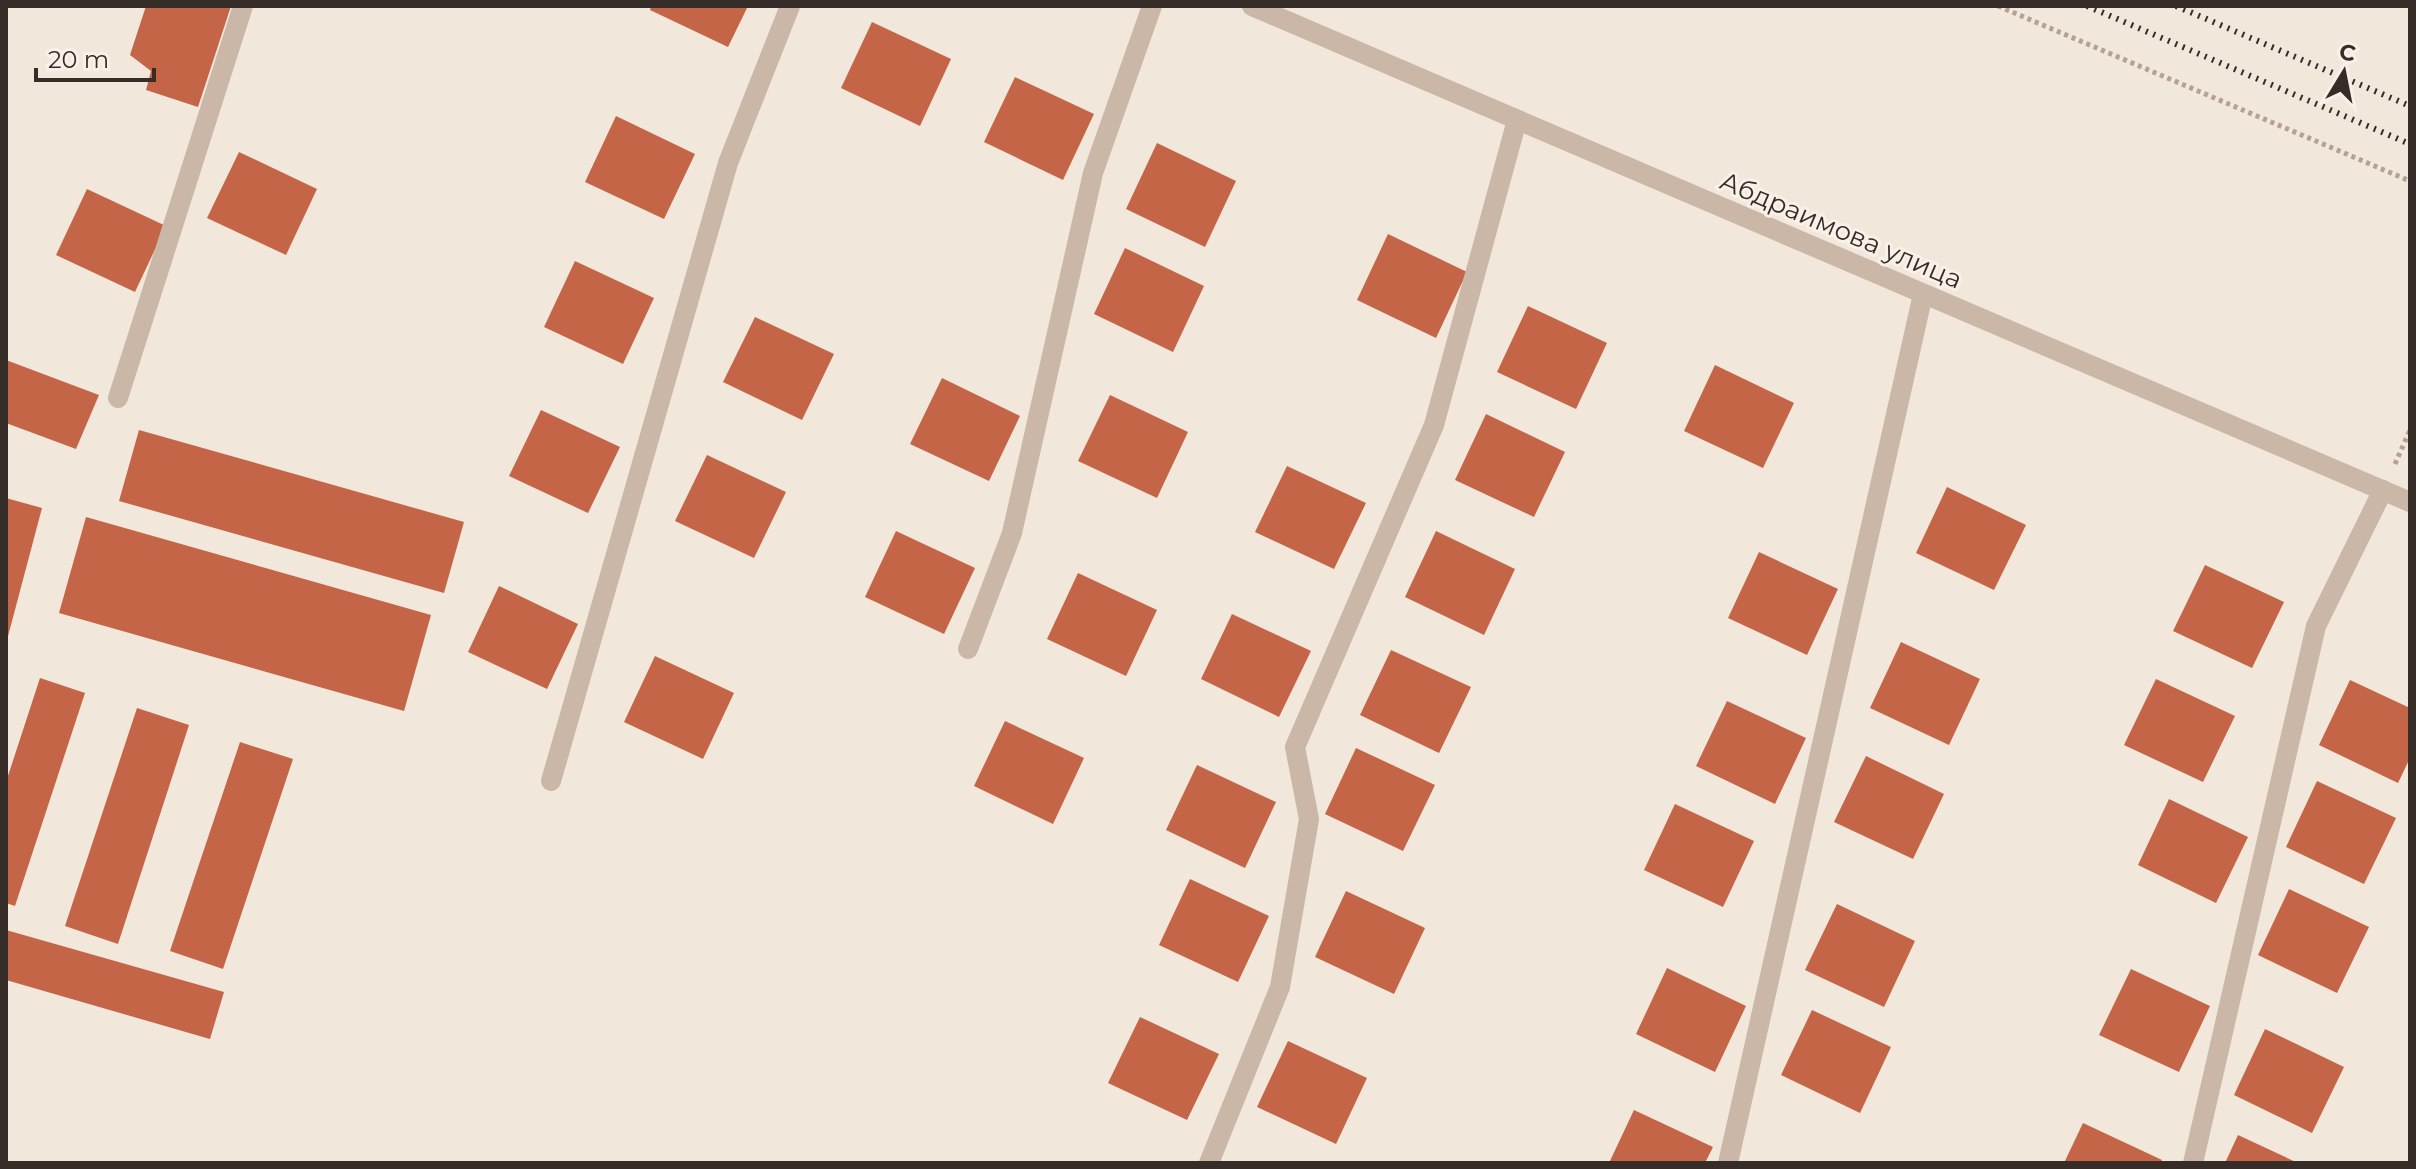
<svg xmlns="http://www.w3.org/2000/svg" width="2416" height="1169" viewBox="0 0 2416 1169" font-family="Montserrat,sans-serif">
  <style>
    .building { fill: #c46547 }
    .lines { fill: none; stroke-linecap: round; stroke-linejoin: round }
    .path { stroke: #b5a192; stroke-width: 5; stroke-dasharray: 4 4; stroke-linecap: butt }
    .minor { stroke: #cab7a8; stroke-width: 20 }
    .rail { stroke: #362c28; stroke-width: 6; stroke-dasharray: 2 6; stroke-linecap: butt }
    .labels { text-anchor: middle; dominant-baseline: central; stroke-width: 6; stroke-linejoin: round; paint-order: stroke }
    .street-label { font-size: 26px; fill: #362c28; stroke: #f9f1e8 }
  </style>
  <rect width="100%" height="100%" fill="#f2e7db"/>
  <g class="building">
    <polygon points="146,6 231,6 198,107 146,90 151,71 130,55"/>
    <polygon points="651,6 748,6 728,47 650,10"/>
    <polygon points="872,22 951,59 920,126 841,88"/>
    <polygon points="1015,77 1094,114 1063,180 984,142"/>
    <polygon points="616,116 695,154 664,219 585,182"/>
    <polygon points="1157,143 1236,181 1205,247 1126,209"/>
    <polygon points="239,152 317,189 286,255 207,218"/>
    <polygon points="87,189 166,226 135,292 56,255"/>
    <polygon points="1388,234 1467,272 1436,338 1357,300"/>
    <polygon points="1125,248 1204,286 1173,352 1094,314"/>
    <polygon points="575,261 654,298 623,364 544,327"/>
    <polygon points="1528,306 1607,343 1576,409 1497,372"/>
    <polygon points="755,317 834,354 802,420 723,382"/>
    <polygon points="6,360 99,395 76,449 6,423"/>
    <polygon points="1715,365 1794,403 1763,468 1684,431"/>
    <polygon points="942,378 1020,416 989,481 910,444"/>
    <polygon points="1110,395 1188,432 1157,498 1078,461"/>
    <polygon points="541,410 620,447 588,513 509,476"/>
    <polygon points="1486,414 1565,452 1534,517 1455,480"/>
    <polygon points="139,430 464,522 444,593 119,501"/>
    <polygon points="707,455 786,492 754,558 675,521"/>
    <polygon points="1287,466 1366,503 1334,569 1255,532"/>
    <polygon points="1947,487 2026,525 1994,590 1916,553"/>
    <polygon points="6,498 42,508 7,640 6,640"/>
    <polygon points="86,517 431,615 404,711 59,613"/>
    <polygon points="896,531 975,568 944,634 865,597"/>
    <polygon points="1436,531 1515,569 1484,635 1405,597"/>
    <polygon points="1759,552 1838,589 1807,655 1728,618"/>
    <polygon points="2205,565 2284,602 2252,668 2173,631"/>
    <polygon points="1078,573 1157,610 1126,676 1047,639"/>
    <polygon points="499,586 578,624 547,689 468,652"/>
    <polygon points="1232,614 1311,651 1279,717 1201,679"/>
    <polygon points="1901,642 1980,679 1949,745 1870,708"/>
    <polygon points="1391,650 1471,687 1439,753 1360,715"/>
    <polygon points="655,656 734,693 703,759 624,722"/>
    <polygon points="40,678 85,693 15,906 6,903 6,782"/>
    <polygon points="2156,679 2235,716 2203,782 2124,745"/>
    <polygon points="2350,680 2410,708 2410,758 2398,783 2319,745"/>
    <polygon points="1727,701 1806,738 1775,804 1696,766"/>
    <polygon points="137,708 189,725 118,944 65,926"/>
    <polygon points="1005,721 1084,758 1053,824 974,786"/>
    <polygon points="240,742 293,759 223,969 170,951"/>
    <polygon points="1356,748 1435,785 1403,851 1325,814"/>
    <polygon points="1866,756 1944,794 1913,859 1834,822"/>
    <polygon points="1197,765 1276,802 1245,868 1166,830"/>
    <polygon points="2317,781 2396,818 2364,884 2286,847"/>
    <polygon points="2169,799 2248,837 2216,903 2138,865"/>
    <polygon points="1675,804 1754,841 1723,907 1644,870"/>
    <polygon points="1190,879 1269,916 1238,982 1159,945"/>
    <polygon points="2289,889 2369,927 2337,993 2258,955"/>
    <polygon points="1346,891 1425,928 1394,994 1315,957"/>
    <polygon points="1837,904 1915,941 1884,1007 1805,970"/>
    <polygon points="6,930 224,992 210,1039 6,980"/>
    <polygon points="1667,968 1746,1006 1715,1072 1636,1034"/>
    <polygon points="2131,969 2210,1006 2179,1072 2099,1035"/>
    <polygon points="1812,1010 1891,1047 1860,1113 1781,1075"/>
    <polygon points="1140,1017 1219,1054 1187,1120 1108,1083"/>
    <polygon points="2265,1029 2344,1067 2312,1133 2234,1095"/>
    <polygon points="1288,1041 1367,1078 1336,1144 1257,1107"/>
    <polygon points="1634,1110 1713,1147 1705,1163 1609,1163"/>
    <polygon points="2083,1123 2162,1160 2160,1163 2064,1163"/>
    <polygon points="2238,1135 2298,1163 2225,1163"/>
  </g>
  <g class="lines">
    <g class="path">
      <polyline points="1998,6 2410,181"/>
      <polyline points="2395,464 2410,430"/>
    </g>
    <g class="minor">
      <polyline points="1252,6 2410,502"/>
      <polyline points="118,398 243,6"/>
      <polyline points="968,649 1012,533 1093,173 1152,6"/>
      <polyline points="551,781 728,163 790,6"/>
      <polyline points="1209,1163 1280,987 1309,819 1295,747 1434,425 1517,120"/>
      <polyline points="1728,1163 1923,294"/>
      <polyline points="2193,1163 2316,626 2383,490"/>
    </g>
    <g class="rail">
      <polyline points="2087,6 2410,144"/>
      <polyline points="2176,6 2410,106"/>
    </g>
  </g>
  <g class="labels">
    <g class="street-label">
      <text transform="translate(1841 230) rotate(23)">Абдраимова улица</text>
    </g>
  </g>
  <rect width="2416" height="1169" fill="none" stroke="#362c28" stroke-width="16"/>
  <g transform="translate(2344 72) rotate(10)" stroke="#f9f1e8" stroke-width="6" paint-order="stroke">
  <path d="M0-6L14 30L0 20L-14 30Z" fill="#362c28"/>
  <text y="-12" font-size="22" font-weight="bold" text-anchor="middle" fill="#362c28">С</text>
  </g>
  <path d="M36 68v12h118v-12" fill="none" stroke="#362c28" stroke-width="4"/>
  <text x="48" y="68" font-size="24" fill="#362c28" stroke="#f9f1e8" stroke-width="6" paint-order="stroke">20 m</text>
</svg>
